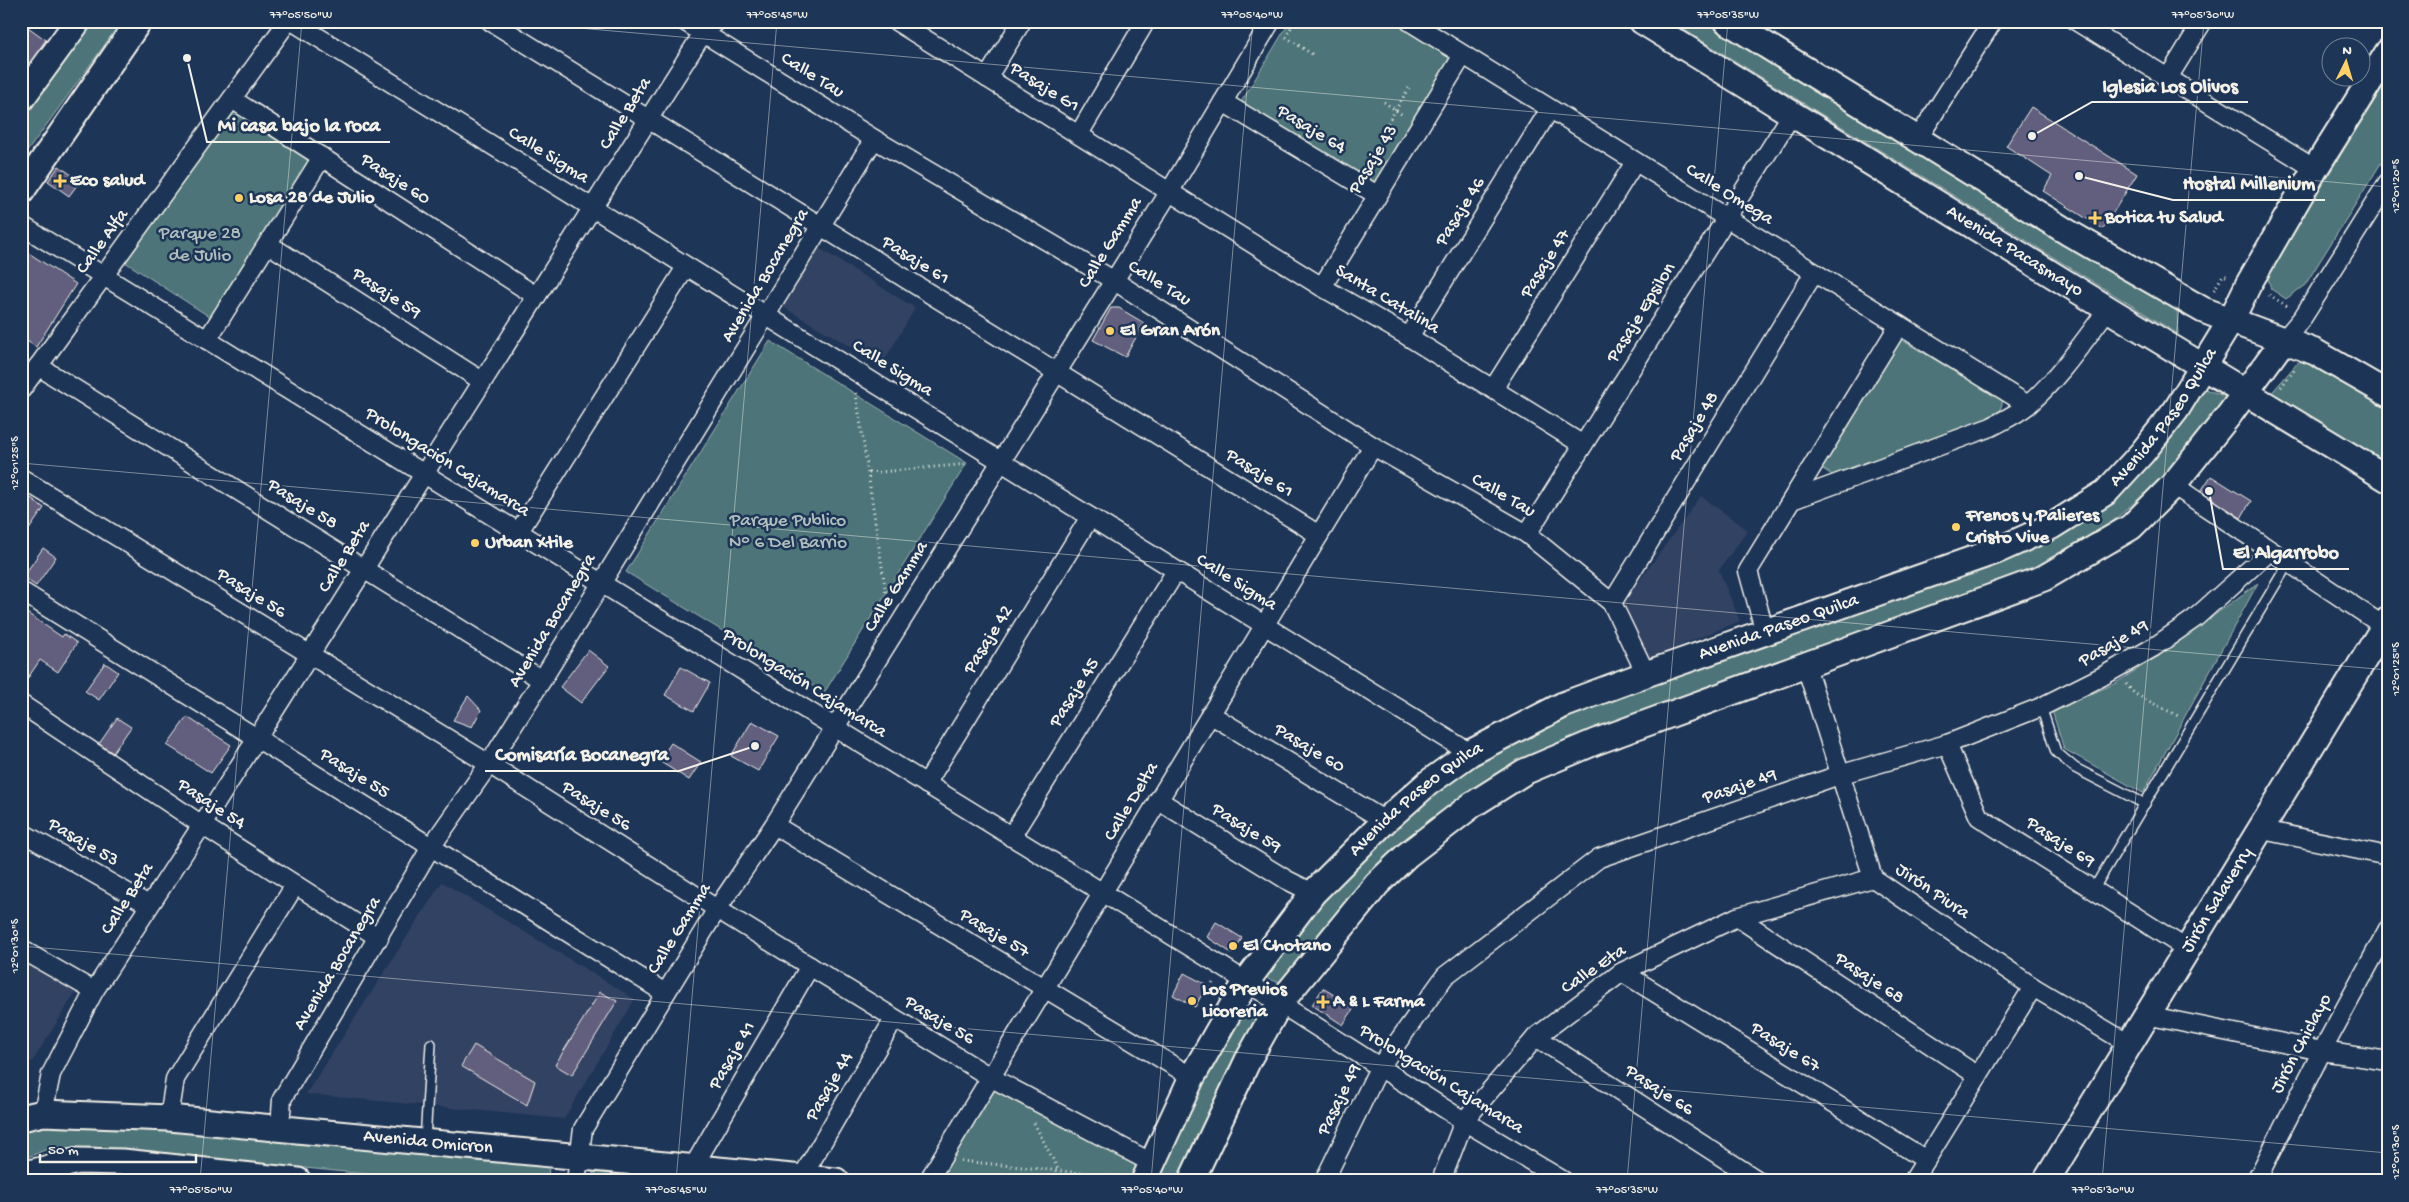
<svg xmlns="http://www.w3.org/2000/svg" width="2409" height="1202" viewBox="0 0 2409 1202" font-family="'Gochi Hand',sans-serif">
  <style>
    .built { fill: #324263 }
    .green { fill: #4d7579; stroke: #a0b3b0 }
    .building { fill: #625f7e; stroke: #f4f1e8 }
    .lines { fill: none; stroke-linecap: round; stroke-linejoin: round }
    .lane-casing { stroke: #f4f1e8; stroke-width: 12 }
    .street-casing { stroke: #f4f1e8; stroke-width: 21 }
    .secondary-casing { stroke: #f4f1e8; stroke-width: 29 }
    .path { stroke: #f4f1e8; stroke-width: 3; stroke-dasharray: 1 4; stroke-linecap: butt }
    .lane { stroke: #1d3557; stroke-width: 9 }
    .street { stroke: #1d3557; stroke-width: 18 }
    .secondary { stroke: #1d3557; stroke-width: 25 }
    .ticks { fill: none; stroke: #f4f1e8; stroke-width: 1; stroke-opacity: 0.45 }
    .poi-dot { fill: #ffd166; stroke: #1d3557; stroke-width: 2 }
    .labels { text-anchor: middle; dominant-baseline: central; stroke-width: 5; stroke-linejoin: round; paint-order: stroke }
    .street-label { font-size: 19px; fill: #f4f1e8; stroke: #1d3557 }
    .poi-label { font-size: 19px; font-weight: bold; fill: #f4f1e8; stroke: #1d3557; text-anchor: start }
    .park-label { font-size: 19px; fill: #b1bfbc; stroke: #1d3557 }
    .leader { fill: none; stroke: #f4f1e8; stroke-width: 2 }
    .callout-dot { fill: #f4f1e8; stroke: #1d3557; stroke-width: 2 }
    .callout-label { font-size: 20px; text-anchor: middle; font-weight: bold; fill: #f4f1e8; stroke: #1d3557; stroke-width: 5; stroke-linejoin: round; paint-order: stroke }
    .neatline { fill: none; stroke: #f4f1e8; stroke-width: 2 }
    .ticks-label { font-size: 12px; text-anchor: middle; fill: #f4f1e8 }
  </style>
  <rect width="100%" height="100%" fill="#1d3557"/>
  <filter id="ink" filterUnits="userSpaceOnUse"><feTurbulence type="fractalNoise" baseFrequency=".02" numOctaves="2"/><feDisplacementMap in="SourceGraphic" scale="10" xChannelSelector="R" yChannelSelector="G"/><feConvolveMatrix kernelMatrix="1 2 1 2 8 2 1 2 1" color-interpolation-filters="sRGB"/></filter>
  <g filter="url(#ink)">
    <g class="built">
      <polygon points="819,248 915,308 882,365 783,307"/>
      <polygon points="1701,496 1748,530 1719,570 1740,621 1647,659 1624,602"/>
      <polygon points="442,882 635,999 564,1119 306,1094"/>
      <polygon points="21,957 77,990 32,1062 21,1061"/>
    </g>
    <g class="green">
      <polygon points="93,21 122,21 21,160 21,121"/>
      <polygon points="1290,21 1393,21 1455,59 1377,190 1240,104"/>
      <polygon points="1670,21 1710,21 2177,309 2178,334"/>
      <polygon points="2388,78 2388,152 2305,285 2286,299 2271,289 2267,274"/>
      <polygon points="234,110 312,159 213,319 125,262"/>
      <polygon points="1900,339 2003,400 2000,411 1988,420 1832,475 1820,467"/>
      <polygon points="770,341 967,463 824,693 626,572"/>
      <polygon points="2305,354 2388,404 2388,471 2269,396"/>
      <polygon points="2202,388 2227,397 2214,418 2159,481 2096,536 2033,573 1518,761 1454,804 1395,853 1281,982 1269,980 1264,972 1331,887 1427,792 1497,748 1563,718 2007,558 2073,524"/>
      <polygon points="2258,583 2143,793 2064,749 2052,711 2114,684 2163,653"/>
      <polygon points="1240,1007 1258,1017 1181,1181 1153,1181"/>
      <polygon points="995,1082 1140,1161 1132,1181 945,1180 946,1163"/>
      <polygon points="68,1121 549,1163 548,1181 436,1181 93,1147 45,1150 21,1160 21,1131"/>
      <polygon points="593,1170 707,1181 593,1181"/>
    </g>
    <g class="building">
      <polygon points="21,22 46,40 21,74"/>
      <polygon points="2031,107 2137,174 2103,229 2043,191 2052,176 2006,146"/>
      <polygon points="59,166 80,181 69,196 48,181"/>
      <polygon points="21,248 76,284 36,347 21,337"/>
      <polygon points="1111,308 1119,308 1144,323 1125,357 1093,340"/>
      <polygon points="2211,476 2251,501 2241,518 2201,491"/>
      <polygon points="31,498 44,508 21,541 21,512"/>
      <polygon points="43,548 56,557 36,586 23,577"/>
      <polygon points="21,609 62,637 64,634 77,643 58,672 40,660 21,688"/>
      <polygon points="588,650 609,666 581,703 560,687"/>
      <polygon points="105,663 118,672 99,700 85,691"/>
      <polygon points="681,667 710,683 694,711 665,695"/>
      <polygon points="468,696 481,710 472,727 453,720"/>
      <polygon points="187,717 231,745 211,773 167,745"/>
      <polygon points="117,718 131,727 113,753 99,744"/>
      <polygon points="752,721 779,736 758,771 731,756"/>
      <polygon points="671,743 701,762 689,780 659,761"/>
      <polygon points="1216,922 1242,938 1233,954 1207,937"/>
      <polygon points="1184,973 1207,985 1195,1007 1173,995"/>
      <polygon points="1323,988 1354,1008 1343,1025 1312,1005"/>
      <polygon points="600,992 617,1001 572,1075 555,1065"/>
      <polygon points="474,1045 535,1081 527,1105 461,1066"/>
    </g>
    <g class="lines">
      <g class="lane-casing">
        <g id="lane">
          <polyline points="2041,707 2056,752 2075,768 2145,804"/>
          <polyline points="2093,890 2289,562"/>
          <polyline points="425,1140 431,1044"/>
        </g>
      </g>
      <g class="street-casing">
        <g id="street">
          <polyline points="292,21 1470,753"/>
          <polyline points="490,21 1319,535"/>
          <polyline points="684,21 874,139 1113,280 1373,446 1527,534 1612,603 1646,674"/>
          <polyline points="896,21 1322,287 1409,337 1583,445"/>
          <polyline points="1409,21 2028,405"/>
          <polyline points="2076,21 2315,169"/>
          <polyline points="987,78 1022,21"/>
          <polyline points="2168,78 2203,21"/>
          <polyline points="232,99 536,296"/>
          <polyline points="1223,102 1377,195"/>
          <polyline points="1079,134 1146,21"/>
          <polyline points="1917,140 1993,21"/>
          <polyline points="21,225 1223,967 1464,1121 1564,1181"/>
          <polyline points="268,244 482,381"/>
          <polyline points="1322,287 1463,55"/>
          <polyline points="1409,337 1550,109"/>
          <polyline points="207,340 322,157"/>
          <polyline points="2283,341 2303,317 2388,182"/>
          <polyline points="38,366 542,680"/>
          <polyline points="1493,389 1635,162"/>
          <polyline points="21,390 288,21"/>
          <polyline points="21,478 489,764 717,909 990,1077 1152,1163"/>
          <polyline points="2173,485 2388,629"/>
          <path d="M 1792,500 L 1991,427 C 2004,420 2017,414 2028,405 C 2059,378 2083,342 2108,309"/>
          <polyline points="518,533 686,267"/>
          <polyline points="1527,534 1792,114"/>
          <polyline points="21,591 665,993"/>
          <polyline points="1612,603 1814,273"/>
          <polyline points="1765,632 1748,571 1899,325"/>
          <polyline points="1806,666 1873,878 2033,987 2129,1044"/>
          <polyline points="21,704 202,825 379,938"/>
          <polyline points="1210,714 1385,821"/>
          <polyline points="1947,744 1979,817 2185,948"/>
          <polyline points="926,784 1090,517"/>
          <polyline points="1158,800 1287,880 1313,893"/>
          <polyline points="774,825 1192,1077"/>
          <polyline points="2258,829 2388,856"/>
          <polyline points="21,832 149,905"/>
          <polyline points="1011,837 1176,571"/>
          <polyline points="1737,917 1978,1076"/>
          <polyline points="21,949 94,991"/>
          <polyline points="1622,972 1926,1160"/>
          <polyline points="2146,1015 2322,1051 2388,1061"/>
          <polyline points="1536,1037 1759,1181"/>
          <polyline points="43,1113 51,1074 94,991 202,825 703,33 717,21"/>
          <polyline points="169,1118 175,1079 295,885"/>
          <polyline points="280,1128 282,1099 431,847 489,764 542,680 874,139"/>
          <polyline points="693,1167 810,966"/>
          <polyline points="802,1177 894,1019"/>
          <polyline points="576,1181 583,1129 717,909 774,825 1170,191 1271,21"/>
          <polyline points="928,1181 1373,446"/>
          <polyline points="1324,1181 1379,1068 1445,976 1599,858 1842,774 1947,744 2041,707 2101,677 2154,647 2194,619 2270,551"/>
          <polyline points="1441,1181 1464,1121 1536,1037 1622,972 1737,917 1873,878"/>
          <polyline points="1913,1181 2033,987"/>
          <polyline points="2256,1181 2322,1051 2388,929"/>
        </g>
      </g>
      <g class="secondary-casing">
        <g id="secondary">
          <path id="s1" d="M 1642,21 L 2108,309 L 2388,479"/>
          <polyline points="1727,21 2069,233 2203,310 2315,352 2388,394"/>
          <polyline points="21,99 78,21"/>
          <polyline points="21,192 139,21"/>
          <path id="s2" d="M 21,1118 L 43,1113 L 169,1118 L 836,1181"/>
          <polyline points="21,1175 78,1161 123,1162 298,1181"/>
          <path id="s3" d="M 1144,1181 L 1192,1077 L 1246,982 L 1313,893 L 1385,821 L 1428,783 L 1470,753 L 1563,705 L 1646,674 L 1996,551 L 2052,526 L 2106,492 L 2142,453 L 2176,410 L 2230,322 L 2248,285 L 2315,169 L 2388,52"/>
          <polyline points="1191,1181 1248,1060 1280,1003 1377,884 1407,855 1472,805 1524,772 1595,742 2044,578 2131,527 2173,485 2229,415 2283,341"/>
          <path id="s4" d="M 2046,1181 L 2388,620"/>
        </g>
      </g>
      <g class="path">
        <polyline points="1288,33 1295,21"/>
        <polyline points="1286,37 1312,54"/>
        <polyline points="1384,102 1404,116"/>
        <polyline points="1380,136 1410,86"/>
        <polyline points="2214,290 2223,275 2229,277"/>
        <polyline points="2269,295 2287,306"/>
        <polyline points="2281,387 2295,369"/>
        <polyline points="856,393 888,607"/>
        <polyline points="869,473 968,464"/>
        <polyline points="2126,684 2135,694 2180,717"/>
        <polyline points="1213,983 1210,989 1215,993"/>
        <polyline points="1034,1123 1059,1171"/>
        <polyline points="961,1161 1122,1177"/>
      </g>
      <use href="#lane" class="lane"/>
      <use href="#street" class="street"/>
      <use href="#secondary" class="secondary"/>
    </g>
  </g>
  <path class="ticks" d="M 499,21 L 2388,187M 21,463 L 2388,670M 21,946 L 2388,1153M 200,1181 L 302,21M 676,1181 L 777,21M 1151,1181 L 1253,21M 1627,1181 L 1728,21M 2102,1181 L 2204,21"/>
  <g class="poi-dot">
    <path d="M57.5 173.5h5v5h5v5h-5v5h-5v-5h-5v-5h5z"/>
    <circle cx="239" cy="198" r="5"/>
    <path d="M2092.5 210.5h5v5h5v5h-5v5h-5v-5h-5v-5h5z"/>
    <circle cx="1110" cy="331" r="5"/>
    <circle cx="1956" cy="527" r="5"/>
    <circle cx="475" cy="543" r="5"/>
    <circle cx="1233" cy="946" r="5"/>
    <circle cx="1192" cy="1001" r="5"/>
    <path d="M1320.5 994.5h5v5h5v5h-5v5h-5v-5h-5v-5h5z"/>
  </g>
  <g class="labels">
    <g class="street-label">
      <text transform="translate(812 76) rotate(32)">Calle Tau</text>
      <text transform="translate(1044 88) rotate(32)">Pasaje G1</text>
      <text transform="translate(626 114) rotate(-58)">Calle Beta</text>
      <text transform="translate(1311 130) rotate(31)">Pasaje 64</text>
      <text transform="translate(548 156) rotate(32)">Calle Sigma</text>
      <text transform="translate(1374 160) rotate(-59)">Pasaje 43</text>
      <text transform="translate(395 180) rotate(33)">Pasaje 60</text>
      <text transform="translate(1729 195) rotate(32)">Calle Omega</text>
      <text transform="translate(1461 212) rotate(-58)">Pasaje 46</text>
      <text transform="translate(103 242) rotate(-54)">Calle Alfa</text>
      <text transform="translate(1111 243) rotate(-58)">Calle Gamma</text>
      <text stroke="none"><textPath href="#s1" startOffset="438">Avenida Pacasmayo</textPath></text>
      <text transform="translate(915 261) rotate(32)">Pasaje 61</text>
      <text transform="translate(1546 264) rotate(-58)">Pasaje 47</text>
      <text transform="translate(766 276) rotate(-59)">Avenida Bocanegra</text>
      <text transform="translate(1159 284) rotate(32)">Calle Tau</text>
      <text transform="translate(386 294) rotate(33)">Pasaje 59</text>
      <text transform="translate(1387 300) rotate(31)">Santa Catalina</text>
      <text transform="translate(1642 313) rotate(-58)">Pasaje Epsilon</text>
      <text transform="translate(892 369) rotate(32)">Calle Sigma</text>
      <text stroke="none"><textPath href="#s3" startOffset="1330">Avenida Paseo Quilca</textPath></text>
      <text transform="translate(1695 427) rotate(-59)">Pasaje 48</text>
      <text transform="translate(447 463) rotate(32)">Prolongación Cajamarca</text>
      <text transform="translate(1259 474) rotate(32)">Pasaje 61</text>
      <text transform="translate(1503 496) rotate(30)">Calle Tau</text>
      <text transform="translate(302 505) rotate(32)">Pasaje 58</text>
      <text transform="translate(345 557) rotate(-58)">Calle Beta</text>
      <text transform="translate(1236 583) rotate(32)">Calle Sigma</text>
      <text transform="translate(897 587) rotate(-58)">Calle Gamma</text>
      <text transform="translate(251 594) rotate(32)">Pasaje 56</text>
      <text transform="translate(553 621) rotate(-59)">Avenida Bocanegra</text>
      <text stroke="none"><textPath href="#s3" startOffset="880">Avenida Paseo Quilca</textPath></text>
      <text transform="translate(989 640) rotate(-58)">Pasaje 42</text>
      <text transform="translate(2114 644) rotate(-30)">Pasaje 49</text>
      <text transform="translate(804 684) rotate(32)">Prolongación Cajamarca</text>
      <text transform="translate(1075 693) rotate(-58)">Pasaje 45</text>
      <text transform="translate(1309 749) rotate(31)">Pasaje 60</text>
      <text transform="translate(354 774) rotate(32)">Pasaje 55</text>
      <text transform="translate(1740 787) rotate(-19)">Pasaje 49</text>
      <text transform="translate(1132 802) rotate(-59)">Calle Delta</text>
      <text stroke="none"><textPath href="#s3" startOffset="475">Avenida Paseo Quilca</textPath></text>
      <text transform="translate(211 805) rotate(33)">Pasaje 54</text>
      <text transform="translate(596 807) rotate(32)">Pasaje 56</text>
      <text transform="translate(1246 829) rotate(32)">Pasaje 59</text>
      <text transform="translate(83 843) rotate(30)">Pasaje 53</text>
      <text transform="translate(2060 843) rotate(33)">Pasaje 69</text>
      <text transform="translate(1932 892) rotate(34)">Jirón Piura</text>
      <text transform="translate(128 899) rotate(-57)">Calle Beta</text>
      <text stroke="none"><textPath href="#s4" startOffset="329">Jirón Salaverry</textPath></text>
      <text transform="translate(680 929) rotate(-58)">Calle Gamma</text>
      <text transform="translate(994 934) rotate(31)">Pasaje 57</text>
      <text transform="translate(338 964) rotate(-59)">Avenida Bocanegra</text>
      <text transform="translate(1594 970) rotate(-34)">Calle Eta</text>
      <text transform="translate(1869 979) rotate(33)">Pasaje 68</text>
      <text transform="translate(939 1021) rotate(31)">Pasaje 56</text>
      <text transform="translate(2302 1044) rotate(-62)">Jirón Chiclayo</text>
      <text transform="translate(1785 1048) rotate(32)">Pasaje 67</text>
      <text transform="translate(733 1056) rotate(-60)">Pasaje 41</text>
      <text transform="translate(1441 1080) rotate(32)">Prolongación Cajamarca</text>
      <text transform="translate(830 1087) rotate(-60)">Pasaje 44</text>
      <text transform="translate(1659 1091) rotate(33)">Pasaje 66</text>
      <text transform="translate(1340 1100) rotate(-64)">Pasaje 49</text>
      <text stroke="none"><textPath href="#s2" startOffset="409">Avenida Omicron</textPath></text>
    </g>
    <g class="poi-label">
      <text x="70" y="181">Eco salud</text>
      <text x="249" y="198">Losa 28 de Julio</text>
      <text x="2105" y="218">Botica tu Salud</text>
      <text x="1120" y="331">El Gran Arón</text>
      <text x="1966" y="516">Frenos y Palieres<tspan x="1966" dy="22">Cristo Vive</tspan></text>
      <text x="485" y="543">Urban Xtile</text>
      <text x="1243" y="946">El Chotano</text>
      <text x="1202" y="990">Los Previos<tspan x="1202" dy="22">Licoreria</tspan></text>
      <text x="1333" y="1002">A &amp; L Farma</text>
    </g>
    <g class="park-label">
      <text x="200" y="234">Parque 28<tspan x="200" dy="22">de Julio</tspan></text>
      <text x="788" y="521">Parque Publico<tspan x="788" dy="22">N° 6 Del Barrio</tspan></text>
    </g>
  </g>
  <path class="leader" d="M2032 136L2092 102H2248M187 58L207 142H390M2079 176L2173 200H2325M2209 491L2223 569H2349M755 746L679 771H485"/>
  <g class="callout-dot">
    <circle cx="2032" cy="136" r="5"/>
    <circle cx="187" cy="58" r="5"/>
    <circle cx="2079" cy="176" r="5"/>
    <circle cx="2209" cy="491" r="5"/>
    <circle cx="755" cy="746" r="5"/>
  </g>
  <g class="callout-label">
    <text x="2170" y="92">Iglesia Los Olivos</text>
    <text x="299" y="131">Mi casa bajo la roca</text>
    <text x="2249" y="189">Hostal Millenium</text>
    <text x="2286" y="558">El Algarrobo</text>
    <text x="582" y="760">Comisaría Bocanegra</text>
  </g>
  <rect width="2409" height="1202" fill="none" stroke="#1d3557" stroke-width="55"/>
  <g transform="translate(2346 62) rotate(5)"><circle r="24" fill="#1d3557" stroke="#738091"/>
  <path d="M0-4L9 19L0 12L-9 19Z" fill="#ffd166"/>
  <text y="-8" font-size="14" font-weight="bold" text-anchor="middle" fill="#f4f1e8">N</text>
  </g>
  <path d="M40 1154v8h156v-8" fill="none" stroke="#f4f1e8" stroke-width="2.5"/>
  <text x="48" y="1154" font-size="15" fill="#f4f1e8" stroke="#1d3557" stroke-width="4" paint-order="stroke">50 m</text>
  <rect x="28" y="28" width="2354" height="1146" class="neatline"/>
  <g class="ticks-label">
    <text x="301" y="18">77°05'50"W</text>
    <text x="777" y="18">77°05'45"W</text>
    <text x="1252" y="18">77°05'40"W</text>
    <text x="1728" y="18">77°05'35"W</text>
    <text x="2203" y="18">77°05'30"W</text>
    <text transform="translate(2395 186) rotate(-90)" y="4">12°01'20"S</text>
    <text transform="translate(14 463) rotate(-90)" y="4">12°01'25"S</text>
    <text transform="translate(2395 669) rotate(-90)" y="4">12°01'25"S</text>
    <text transform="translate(14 946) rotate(-90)" y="4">12°01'30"S</text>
    <text transform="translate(2395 1152) rotate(-90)" y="4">12°01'30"S</text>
    <text x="201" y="1193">77°05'50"W</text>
    <text x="676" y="1193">77°05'45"W</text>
    <text x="1152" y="1193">77°05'40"W</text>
    <text x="1627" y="1193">77°05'35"W</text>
    <text x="2103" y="1193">77°05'30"W</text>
  </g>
</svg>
